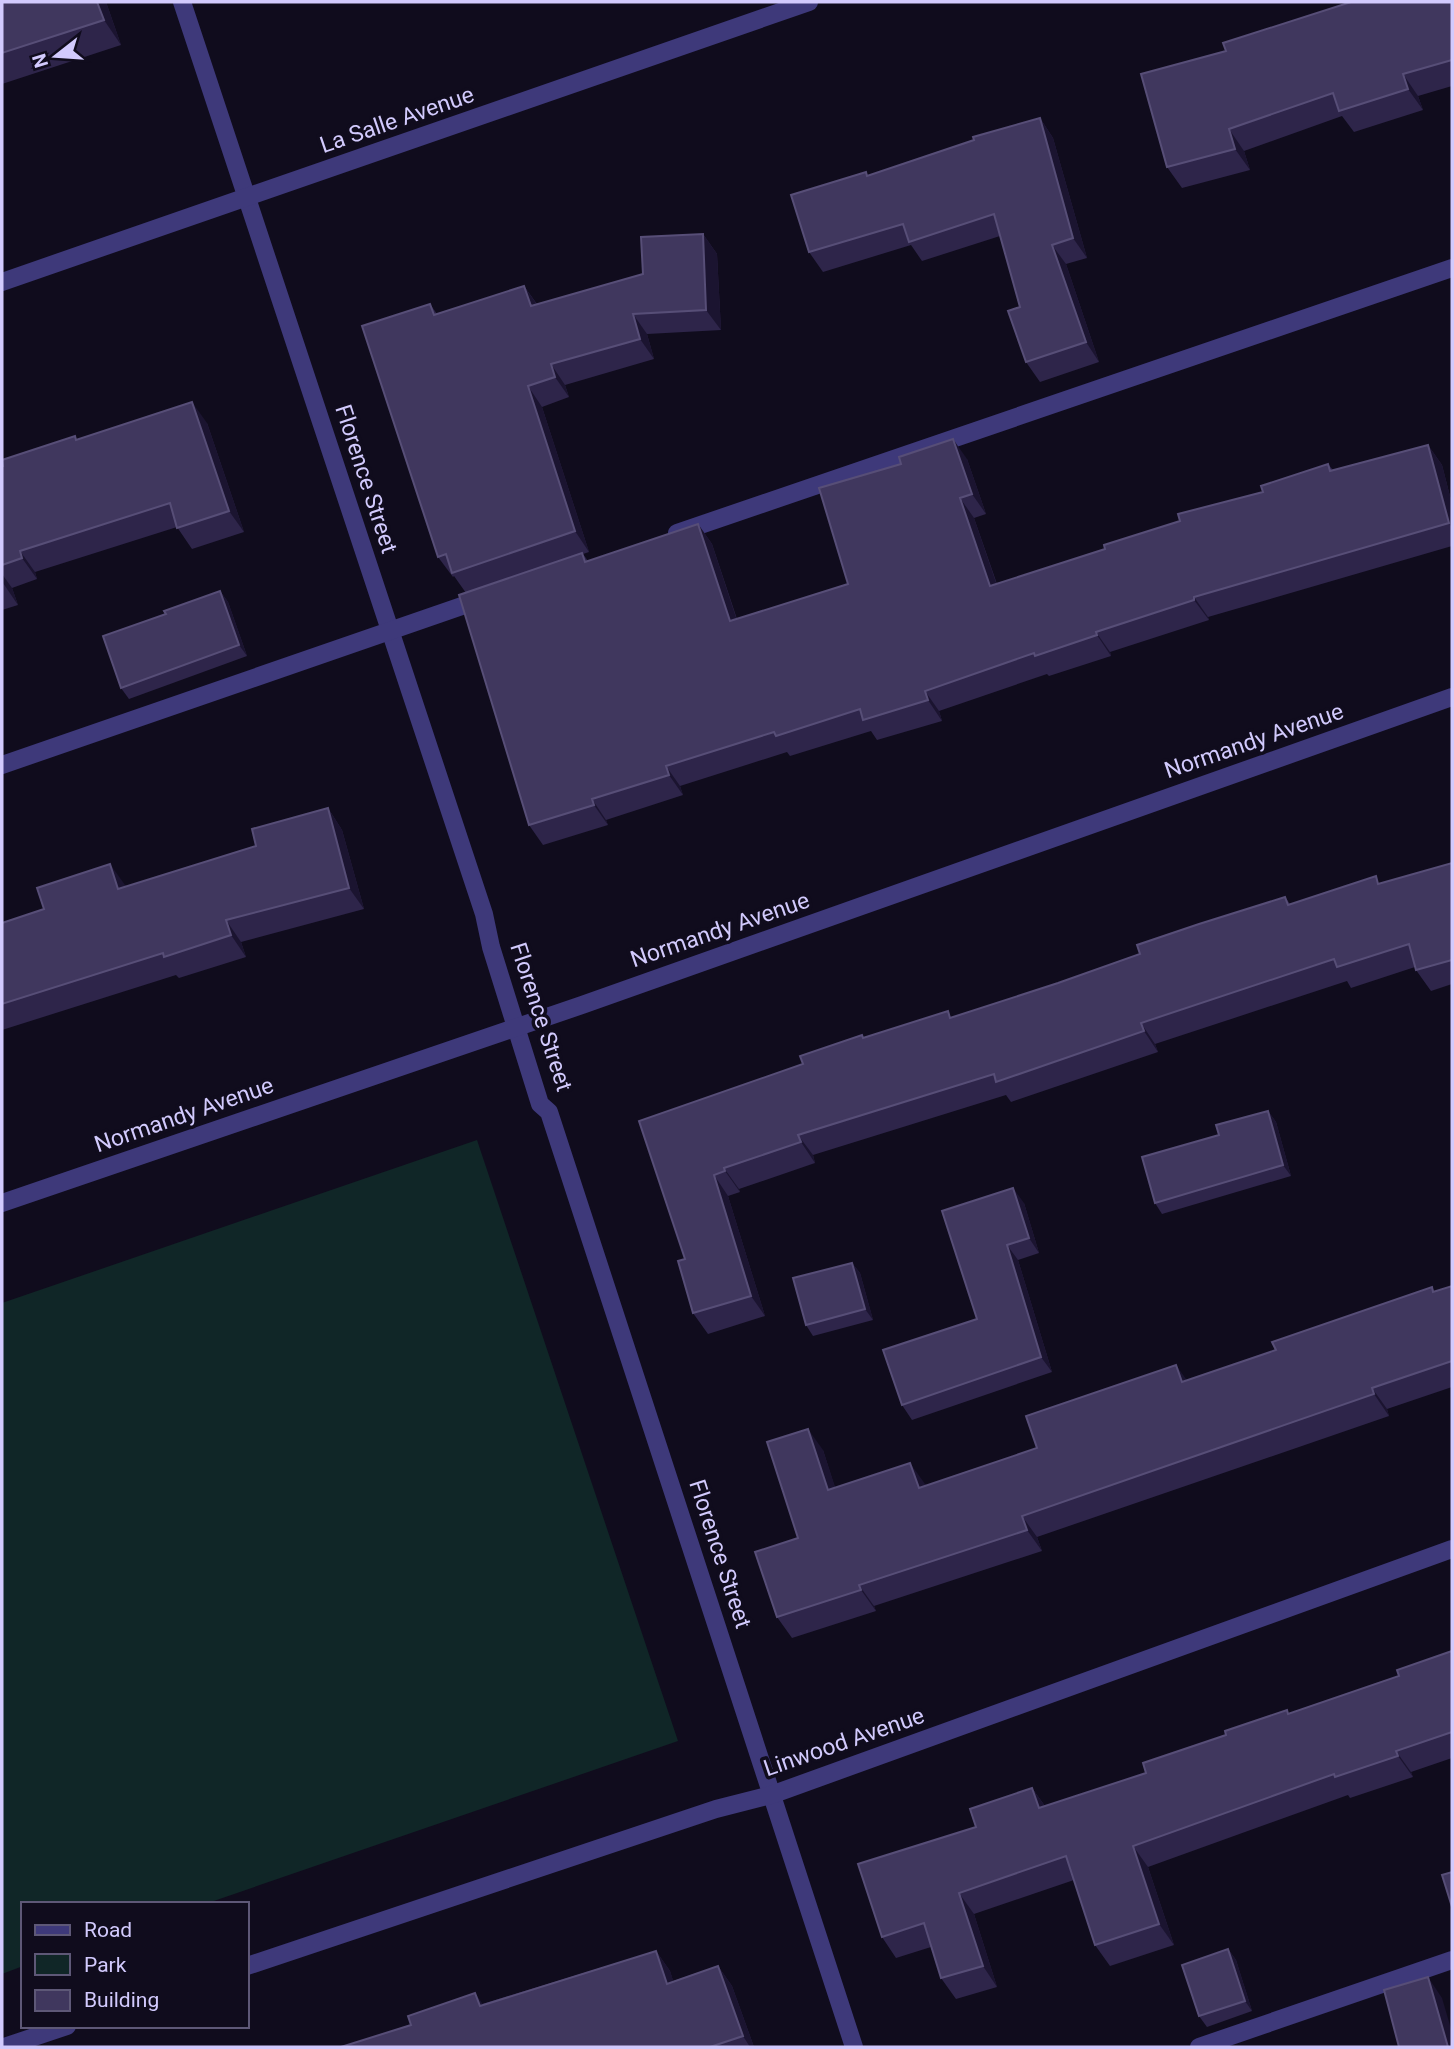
<svg xmlns="http://www.w3.org/2000/svg" width="1454" height="2049" viewBox="0 0 1454 2049" font-family="Roboto,sans-serif">
  <style>
    .green { fill: #102627 }
    .lines { fill: none; stroke-linecap: round; stroke-linejoin: round }
    .minor { stroke: #3e397a; stroke-width: 18 }
    .wall { fill: #2e254a }
    .shaded-wall { fill: #1b1430 }
    .building { fill: #40375e; stroke: #574e77; stroke-width: 2 }
    .labels { text-anchor: middle; dominant-baseline: central; stroke-width: 7; stroke-linejoin: round; paint-order: stroke }
    .street-label { font-size: 23px; fill: #d2cafd; stroke: #100c1d }
  </style>
  <rect width="100%" height="100%" fill="#100c1d"/>
  <polygon class="green" points="477,1140 678,1741 205,1904 23,1904 23,1966 2,1974 2,1303"/>
  <g class="lines">
    <g class="minor">
      <polyline points="182,2 484,914 491,947 540,1104 549,1112 854,2047"/>
      <polyline points="2,282 809,2"/>
      <polyline points="677,533 1452,268"/>
      <polyline points="2,765 485,598"/>
      <polyline points="2,1203 582,1005 1452,697"/>
      <polyline points="247,1966 716,1809 771,1795 1452,1549"/>
      <polyline points="4,2047 67,2026"/>
      <polyline points="1199,2047 1452,1960"/>
    </g>
  </g>
  <g class="wall">
    <polygon points="2,2 106,2 121,45 2,84"/>
    <polygon points="1452,2 1452,86 1418,96 1423,110 1354,132 1342,116 1244,151 1250,170 1182,188 1167,167 1141,74"/>
    <polygon points="1040,118 1053,138 1087,258 1066,264 1099,362 1040,382 1026,362 1020,307 1000,236 922,261 911,245 823,272 809,252 866,172 868,176"/>
    <polygon points="703,234 717,254 721,330 647,334 654,359 565,385 569,397 542,407 589,552 583,554 588,561 698,524 712,544 737,619 848,584 967,459 986,514 974,518 997,584 1105,549 1180,521 1263,492 1328,464 1333,470 1428,445 1442,465 1452,504 1452,546 1208,617 1209,620 1110,652 1111,656 1049,676 1047,674 939,711 942,721 877,740 871,731 790,756 787,752 680,786 683,795 606,820 608,825 543,845 529,825 466,593 454,576 453,577 438,557 430,304 437,314 524,286 537,304 643,274"/>
    <polygon points="207,423 244,532 192,549 177,527 35,572 37,579 12,588 18,605 2,610 2,466 77,440"/>
    <polygon points="220,591 228,602 247,656 129,699 121,688 166,614"/>
    <polygon points="328,808 342,830 364,909 241,942 246,957 179,978 176,975 2,1030 2,923 125,885 126,887 256,846"/>
    <polygon points="1452,863 1452,984 1431,991 1416,970 1415,967 1351,988 1347,981 1155,1044 1158,1052 1011,1102 1006,1095 813,1155 815,1163 739,1189 740,1192 728,1196 765,1316 708,1334 693,1313 685,1259 639,1121 803,1064 862,1035 864,1038 953,1018 1058,983 1140,954 1285,897 1290,904 1381,883"/>
    <polygon points="1268,1111 1276,1122 1291,1176 1162,1214 1155,1203 1219,1135"/>
    <polygon points="1024,1203 1039,1253 1018,1260 1052,1372 912,1420 902,1405 977,1319"/>
    <polygon points="852,1263 860,1273 873,1320 813,1336 806,1325"/>
    <polygon points="1452,1286 1452,1387 1387,1409 1389,1416 1037,1537 1042,1551 874,1606 876,1611 792,1638 777,1617 823,1450 835,1488 925,1484 926,1486 1037,1448 1187,1380 1276,1350 1432,1287 1435,1292"/>
    <polygon points="1452,1651 1452,1758 1411,1772 1413,1777 1350,1798 1348,1795 1148,1867 1174,1945 1110,1966 1095,1945 1074,1880 974,1914 997,1987 956,1999 941,1978 931,1947 896,1958 882,1937 1032,1788 1045,1806 1146,1773 1290,1713 1399,1676"/>
    <polygon points="1228,1949 1236,1960 1252,2011 1207,2027 1199,2016"/>
    <polygon points="656,1951 670,1971 673,1981 718,1966 732,1986 754,2047 341,2047"/>
  </g>
  <g class="shaded-wall">
    <polygon points="97,2 106,2 121,45 104,20"/>
    <polygon points="1403,74 1418,96 1423,110 1408,89"/>
    <polygon points="1040,118 1053,138 1087,258 1073,238"/>
    <polygon points="1229,129 1244,151 1250,170 1235,149"/>
    <polygon points="703,234 717,254 721,330 706,310"/>
    <polygon points="1052,245 1066,264 1099,362 1086,342"/>
    <polygon points="524,286 538,306 531,306"/>
    <polygon points="633,314 647,334 654,359 640,339"/>
    <polygon points="551,364 565,385 569,397 555,377"/>
    <polygon points="528,386 542,407 589,552 575,531"/>
    <polygon points="192,402 207,423 244,532 229,511"/>
    <polygon points="953,439 967,459 986,514 972,494"/>
    <polygon points="1428,445 1442,465 1452,504 1452,528 1449,523"/>
    <polygon points="960,498 974,518 1004,606 990,586"/>
    <polygon points="698,524 712,544 744,642 730,621"/>
    <polygon points="20,551 35,572 37,579 22,558"/>
    <polygon points="2,574 12,588 18,605 3,583"/>
    <polygon points="220,591 228,602 247,656 239,645"/>
    <polygon points="1194,597 1208,617 1209,620 1194,600"/>
    <polygon points="1096,632 1110,652 1111,656 1097,635"/>
    <polygon points="925,691 939,711 942,721 928,700"/>
    <polygon points="666,766 680,786 683,795 669,775"/>
    <polygon points="592,799 606,820 608,825 594,805"/>
    <polygon points="328,808 342,830 364,909 349,888"/>
    <polygon points="110,864 125,885 133,911 118,889"/>
    <polygon points="226,920 241,942 246,957 231,935"/>
    <polygon points="1141,1023 1155,1044 1158,1052 1144,1031"/>
    <polygon points="1268,1111 1276,1122 1291,1176 1283,1165"/>
    <polygon points="798,1135 813,1155 815,1163 801,1142"/>
    <polygon points="724,1168 739,1189 740,1192 725,1171"/>
    <polygon points="714,1175 728,1196 765,1316 751,1296"/>
    <polygon points="1013,1188 1024,1203 1039,1253 1029,1238"/>
    <polygon points="1007,1245 1018,1260 1052,1372 1041,1357"/>
    <polygon points="852,1263 860,1273 873,1320 865,1309"/>
    <polygon points="1176,1365 1191,1386 1182,1382"/>
    <polygon points="1372,1388 1387,1409 1389,1416 1374,1394"/>
    <polygon points="808,1429 823,1450 843,1511 828,1490"/>
    <polygon points="910,1463 925,1484 934,1509 919,1488"/>
    <polygon points="1022,1516 1037,1537 1042,1551 1027,1530"/>
    <polygon points="859,1585 874,1606 876,1611 861,1590"/>
    <polygon points="1396,1751 1411,1772 1413,1777 1398,1756"/>
    <polygon points="1032,1788 1047,1809 1039,1808"/>
    <polygon points="1133,1846 1148,1867 1174,1945 1159,1924"/>
    <polygon points="959,1893 974,1914 997,1987 983,1966"/>
    <polygon points="1228,1949 1236,1960 1252,2011 1245,2001"/>
    <polygon points="656,1951 670,1971 681,2004 667,1984"/>
    <polygon points="718,1966 732,1986 754,2047 750,2047 743,2036"/>
    <polygon points="1428,1977 1442,1998 1452,2032 1452,2047 1448,2047"/>
    <polygon points="475,1993 489,2013 480,2006"/>
  </g>
  <g class="building">
    <polygon points="2,2 97,2 104,20 2,53"/>
    <polygon points="1351,2 1452,2 1452,60 1403,74 1408,89 1339,111 1333,93 1229,129 1235,149 1167,167 1141,74 1226,51 1223,43"/>
    <polygon points="1040,118 1073,238 1052,245 1086,342 1026,362 1008,311 1020,307 994,214 909,242 903,224 809,252 791,195 866,172 867,176 974,140 973,137"/>
    <polygon points="703,234 706,310 633,314 640,339 551,364 555,377 528,386 575,531 452,573 446,554 438,557 362,326 430,304 434,315 524,286 531,306 643,274 641,237"/>
    <polygon points="192,402 229,511 177,528 170,503 20,551 22,558 2,565 2,466 3,466 2,460 75,436 76,440"/>
    <polygon points="953,439 972,494 960,498 990,586 1105,549 1104,545 1180,521 1178,514 1263,492 1261,486 1328,464 1330,471 1428,445 1449,523 1194,597 1194,600 1096,632 1097,635 1035,656 1034,653 925,691 928,700 863,720 860,709 776,736 774,732 666,766 669,775 592,799 594,805 529,825 459,595 582,553 585,562 698,524 730,621 848,584 819,488 901,464 899,457"/>
    <polygon points="220,591 239,645 121,688 103,636 166,614 164,611"/>
    <polygon points="328,808 349,888 226,920 231,935 164,957 163,953 2,1004 2,923 44,909 37,888 110,864 118,889 256,846 252,829"/>
    <polygon points="1452,863 1452,960 1416,970 1409,944 1337,967 1334,959 1141,1023 1144,1031 996,1082 994,1074 798,1135 801,1142 724,1168 725,1171 714,1175 751,1296 693,1313 678,1261 685,1259 639,1121 803,1064 800,1056 862,1035 863,1038 948,1011 950,1018 1058,983 1140,954 1137,945 1199,924 1285,897 1288,905 1376,876 1378,884"/>
    <polygon points="1268,1111 1283,1165 1155,1203 1142,1157 1219,1135 1216,1125"/>
    <polygon points="1013,1188 1029,1238 1007,1245 1041,1357 902,1405 883,1350 977,1319 942,1211"/>
    <polygon points="852,1263 865,1309 806,1325 793,1278"/>
    <polygon points="1452,1286 1452,1361 1372,1388 1374,1394 1022,1516 1027,1530 859,1585 861,1590 777,1617 755,1552 798,1538 767,1442 808,1429 828,1490 910,1463 919,1488 1037,1448 1026,1416 1176,1365 1182,1382 1276,1350 1272,1342 1432,1287 1433,1292"/>
    <polygon points="1452,1651 1452,1732 1396,1751 1398,1756 1335,1777 1334,1774 1133,1846 1159,1924 1095,1945 1066,1856 959,1893 983,1966 941,1978 924,1923 882,1937 858,1864 976,1827 970,1809 1032,1788 1039,1808 1146,1773 1143,1763 1226,1735 1225,1731 1287,1710 1288,1714 1399,1676 1397,1670"/>
    <polygon points="1452,1872 1452,1907 1442,1875"/>
    <polygon points="1228,1949 1245,2001 1199,2016 1182,1965"/>
    <polygon points="656,1951 667,1984 718,1966 743,2036 710,2047 341,2047 411,2025 408,2016 475,1993 480,2006"/>
    <polygon points="1428,1977 1448,2047 1399,2047 1384,1990"/>
  </g>
  <g class="labels">
    <g class="street-label">
      <text transform="translate(397 120) rotate(-19)">La Salle Avenue</text>
      <text transform="translate(366 479) rotate(72)">Florence Street</text>
      <text transform="translate(1254 741) rotate(-19)">Normandy Avenue</text>
      <text transform="translate(720 930) rotate(-19)">Normandy Avenue</text>
      <text transform="translate(541 1017) rotate(72)">Florence Street</text>
      <text transform="translate(184 1115) rotate(-19)">Normandy Avenue</text>
      <text transform="translate(720 1554) rotate(72)">Florence Street</text>
      <text transform="translate(844 1742) rotate(-19)">Linwood Avenue</text>
    </g>
  </g>
  <rect width="1454" height="2049" fill="none" stroke="#d2cafd" stroke-width="7"/>
  <rect x="21" y="1902" width="228" height="126" fill="#100c1d" stroke="#5e5877" stroke-width="2"/>
  <rect x="35" y="1925" width="35" height="10" fill="#3e397a" stroke="#5e5877" stroke-width="2"/>
  <text x="84" y="1937" font-size="21" fill="#d2cafd">Road</text>
  <rect x="35" y="1954" width="35" height="21" fill="#102627" stroke="#5e5877" stroke-width="2"/>
  <text x="84" y="1972" font-size="21" fill="#d2cafd">Park</text>
  <rect x="35" y="1990" width="35" height="21" fill="#40375e" stroke="#5e5877" stroke-width="2"/>
  <text x="84" y="2007" font-size="21" fill="#d2cafd">Building</text>
  <g transform="translate(56 56) rotate(253)" stroke="#100c1d" stroke-width="5" paint-order="stroke">
  <path d="M0-5L12 26L0 18L-12 26Z" fill="#d2cafd"/>
  <text y="-10" font-size="19" font-weight="bold" text-anchor="middle" fill="#d2cafd">N</text>
  </g>
</svg>
